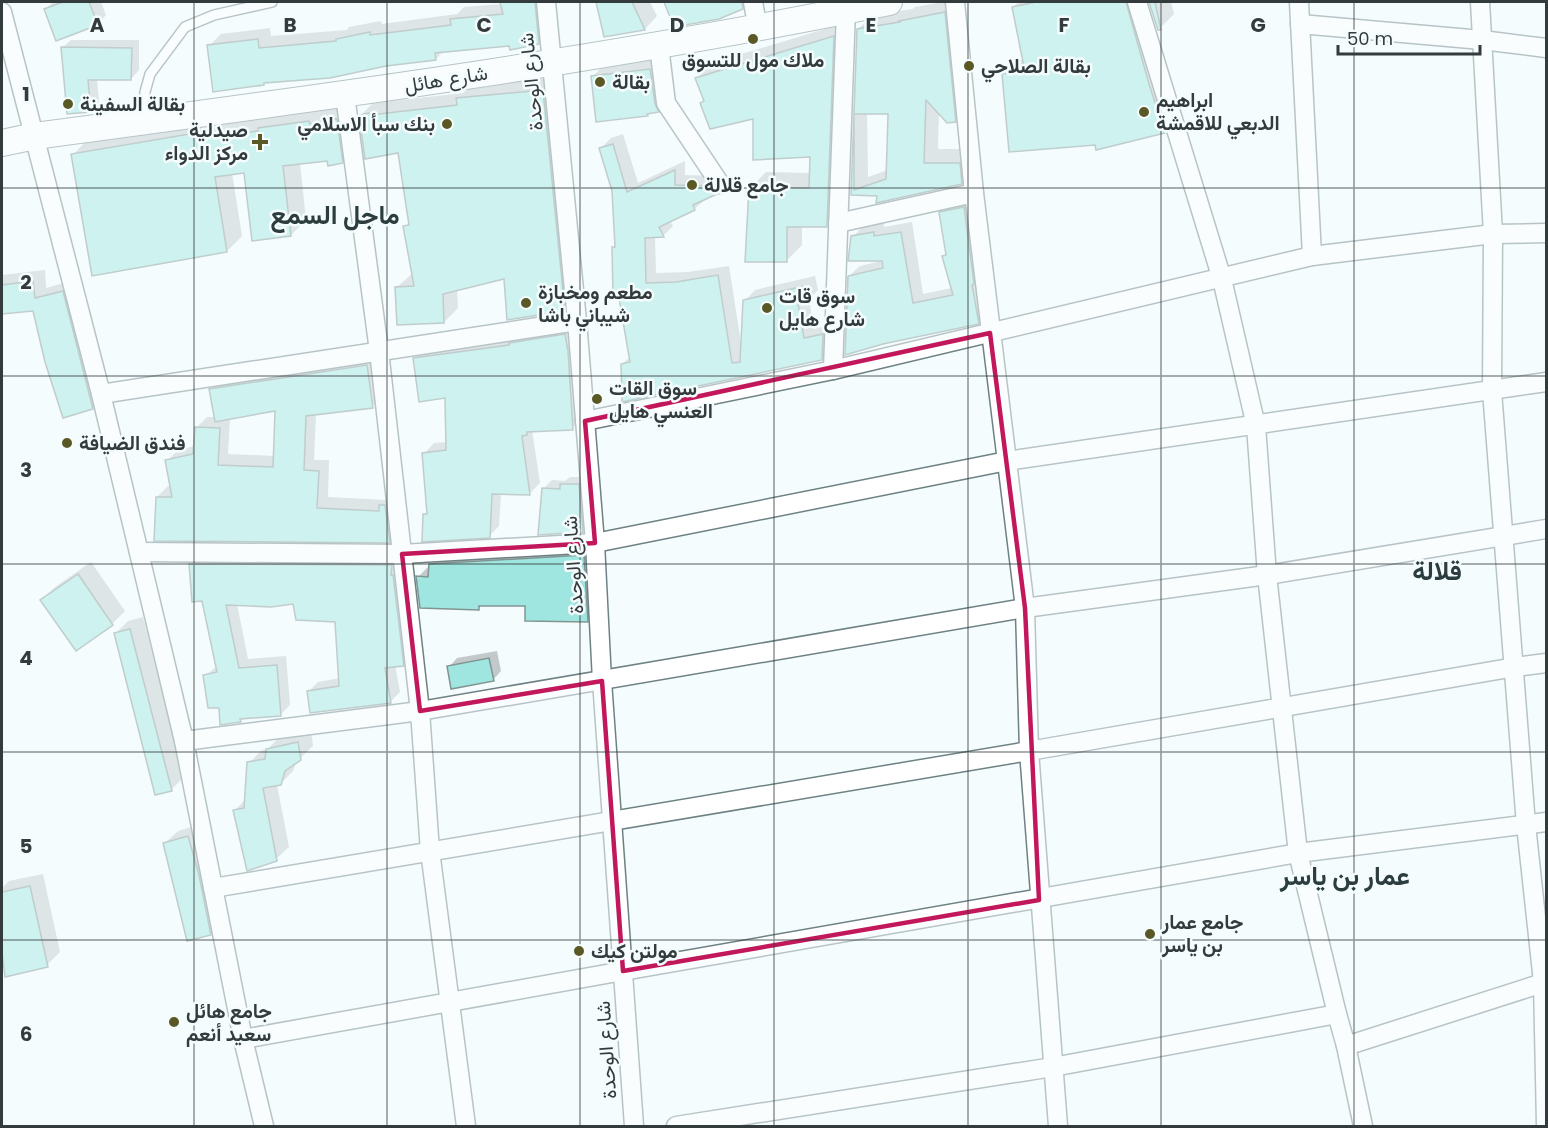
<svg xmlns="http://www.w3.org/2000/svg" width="1548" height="1128" viewBox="0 0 1548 1128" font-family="Poppins,Vazirmatn,sans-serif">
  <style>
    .shadow { fill: #0003; fill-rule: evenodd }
    .building { fill: #9ee6df; stroke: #819592; stroke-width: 1.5; fill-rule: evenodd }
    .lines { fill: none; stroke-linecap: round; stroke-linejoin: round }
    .lane-casing { stroke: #6e8184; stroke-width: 12 }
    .street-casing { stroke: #6e8184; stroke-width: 21 }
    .secondary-casing { stroke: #6e8184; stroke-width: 28 }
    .lane { stroke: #fff; stroke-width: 9 }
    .street { stroke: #fff; stroke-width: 18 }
    .secondary { stroke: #fff; stroke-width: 26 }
    .marked { fill: none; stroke: #c2185b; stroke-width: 4.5; stroke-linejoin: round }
    .grid { fill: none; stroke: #333b3c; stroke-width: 1.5; stroke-opacity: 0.55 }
    .poi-dot { fill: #5a5926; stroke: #f4fcfe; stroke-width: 2 }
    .labels { text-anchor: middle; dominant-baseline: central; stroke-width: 5; stroke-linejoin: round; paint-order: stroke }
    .poi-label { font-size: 20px; font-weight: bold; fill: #333b3c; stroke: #f4fcfe; text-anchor: start }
    .street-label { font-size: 20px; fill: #333b3c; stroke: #f4fcfe }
    .district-label { font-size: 26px; font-weight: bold; fill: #2c3d3f; stroke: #f4fcfe }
    .grid-label { font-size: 20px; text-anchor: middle; font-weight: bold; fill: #333b3c; stroke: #f4fcfe; stroke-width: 5; stroke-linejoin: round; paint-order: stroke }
  </style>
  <rect width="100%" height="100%" fill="#f4fcfe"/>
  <g class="shadow">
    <polygon points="53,2 101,2 106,15 98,24 57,39 46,9"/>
    <polygon points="502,2 548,2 550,31 538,43 444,50 436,59 266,81 263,84 209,46 221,34 270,28 271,36 347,30 349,27 381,21 382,24 457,14 464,7 502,4"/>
    <polygon points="597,2 650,2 657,16 645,29 605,35"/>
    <polygon points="665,2 750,2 742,9 675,26"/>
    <path d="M 943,2 L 959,2 L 969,106 L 955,120 L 939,112 L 938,149 L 974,149 L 975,168 L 961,183 L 879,194 L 852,194 L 858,29 L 873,15 L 913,9 L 915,7 ZM 867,112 L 890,112 L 888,170 L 868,177 Z"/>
    <polygon points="1019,2 1144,2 1178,117 1165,131 1098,148 1096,143 1003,74 1017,60 1024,60 1013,7"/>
    <polygon points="1150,2 1171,2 1174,14 1159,29"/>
    <polygon points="848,22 842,210 826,226 802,226 802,245 787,260 751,187 766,172 811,173 812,155 755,118 706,100 697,78 712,63"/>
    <polygon points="71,40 139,40 139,70 131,79 97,79 99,102 90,111 62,48"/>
    <polygon points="661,58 669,100 658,111 650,112 647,115 593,76 604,65"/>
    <polygon points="556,77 578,296 564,310 505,277 457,289 458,308 444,322 397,287 413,273 404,227 410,222 399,151 361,115 374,102 383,100 383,102 463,93 471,85"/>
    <polygon points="352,104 357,146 342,162 328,159 300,163 306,220 291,235 245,171 232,173 242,236 227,251 73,155 88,139"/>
    <polygon points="623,134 638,183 685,161 685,175 718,176 726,183 694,209 670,220 673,226 663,236 655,236 656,273 688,272 729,266 741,343 745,301 755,290 815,276 818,290 809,299 814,329 833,324 832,348 821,358 623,400 622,364 631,356 613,248 616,245 613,191 601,148 611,138"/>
    <polygon points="975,197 989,312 978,322 883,343 849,276 860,266 881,261 853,237 863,226 884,222 884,227 912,222 923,294 952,288 943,257 947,253 940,213 951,202"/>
    <polygon points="45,270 46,288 74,280 104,396 92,407 34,309 2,313 2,275"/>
    <polygon points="575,325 583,418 572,428 532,430 540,483 530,493 501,493 499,526 489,536 425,514 428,511 424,454 434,443 447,442 446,396 414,358 424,348"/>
    <path d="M 378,354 L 383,395 L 372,406 L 316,414 L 314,460 L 329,460 L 328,497 L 386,500 L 392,495 L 400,530 L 389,541 L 157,497 L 168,486 L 172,487 L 167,461 L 178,450 L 195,446 L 196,428 L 207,417 L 216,417 L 210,390 L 221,379 ZM 277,409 L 275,456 L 228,454 L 230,418 Z"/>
    <polygon points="570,477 587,477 590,522 582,531 543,489 552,480 565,481"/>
    <polygon points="595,545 598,609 587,620 527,605 483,604 479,608 418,577 442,553"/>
    <polygon points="200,555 400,556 412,655 403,664 395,665 400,692 390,702 309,691 318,682 340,678 336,620 294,602 237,604 248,659 286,656 290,705 281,714 244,717 240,721 221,706 205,676 217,666 203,599 191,564"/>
    <polygon points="91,562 125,611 112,624 76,649 42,600 55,587"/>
    <polygon points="143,617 184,777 171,790 115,634 128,621"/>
    <polygon points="497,651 501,671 493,680 449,667 457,658"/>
    <polygon points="311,730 313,746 296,762 293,771 280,784 277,785 289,847 276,859 235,810 247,798 249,763 262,750 268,749 280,736"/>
    <polygon points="201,824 223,921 210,934 165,843 178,831"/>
    <polygon points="43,874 60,952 47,965 6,976 2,940 2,888 9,881"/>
  </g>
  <g class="building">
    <polygon points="63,2 89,2 98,25 56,41 44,9"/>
    <polygon points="500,2 535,2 539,44 510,50 509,46 435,53 436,60 386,66 330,78 264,83 264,85 213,92 207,45 258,39 259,48 336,41 336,39 370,32 370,35 451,25 450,19 503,14"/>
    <polygon points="596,2 632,2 645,30 604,37"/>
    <polygon points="664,2 742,2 743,9 719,19 674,27"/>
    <polygon points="1036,2 1126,2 1149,84 1165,133 1096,150 1095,145 1009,152 1002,74 1025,72 1012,7"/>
    <polygon points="1149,2 1155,2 1161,30 1158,30"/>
    <path d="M 945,12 L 956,122 L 947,123 L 926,100 L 924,163 L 960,163 L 962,184 L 876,203 L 877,196 L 851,195 L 857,29 L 900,22 L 899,21 ZM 854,114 L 888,114 L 886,179 L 854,190 Z"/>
    <polygon points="834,36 827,227 787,227 787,262 745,262 749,187 809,188 810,157 753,160 753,119 710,129 700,103 704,101 695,78"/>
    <polygon points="61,47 132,48 131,80 88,80 91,112 67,114"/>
    <polygon points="650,69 655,104 659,112 647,114 648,116 596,122 591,76"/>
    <polygon points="543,90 565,311 507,320 504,279 443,294 444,323 397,325 395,287 414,286 403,226 409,225 398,153 365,159 359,115 369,113 370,115 457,105 456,98"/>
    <polygon points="337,119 343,163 328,166 327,161 283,166 291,236 252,241 244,173 215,177 227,252 92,276 71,154 207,131 208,138 258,131 258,128 309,121 310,124"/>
    <polygon points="613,144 627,192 675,170 675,185 708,186 717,194 693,205 695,210 659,227 664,237 645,238 646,283 676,282 718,275 732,363 740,362 743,300 805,286 808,302 798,304 804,338 823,334 822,360 622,402 621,364 630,362 619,298 613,298 612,247 615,247 612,191 599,148"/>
    <polygon points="964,207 974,284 972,285 979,324 883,344 845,355 848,276 883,268 882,261 848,261 851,236 874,232 874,236 901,232 913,303 953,295 942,256 946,255 939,212"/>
    <polygon points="33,281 35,298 63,291 93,409 63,418 45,362 33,311 2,314 2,285"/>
    <polygon points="565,334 568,351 573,430 527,432 527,435 522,436 530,495 492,494 490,538 422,542 423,514 427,514 422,453 446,450 445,398 419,402 413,358 509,345 509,343"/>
    <polygon points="367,365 373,408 306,416 304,470 319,471 317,508 379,511 379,505 385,505 390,543 154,541 156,497 172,497 165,460 193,454 195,427 220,428 218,465 273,467 275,411 215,422 209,389"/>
    <polygon points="560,484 579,484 583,532 538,535 542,488 560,489"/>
    <polygon points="584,555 588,622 525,621 525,606 479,606 479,610 420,608 416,576 428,577 429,564"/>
    <polygon points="189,564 392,565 391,575 393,575 404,666 385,668 391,703 310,713 307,691 339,686 335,622 296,620 293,604 271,607 226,605 239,668 277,665 281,716 240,719 241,722 220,725 219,708 208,708 203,675 217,672 202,601 192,602"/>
    <polygon points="78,574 113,625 76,651 40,600"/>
    <polygon points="130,629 172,791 155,795 114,633"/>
    <polygon points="489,658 494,681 451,689 447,666"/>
    <polygon points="298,742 301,760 285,771 281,785 263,788 277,861 247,871 233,810 244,808 247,762 265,759 266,749"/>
    <polygon points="188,836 199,875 211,935 187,941 163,843"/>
    <polygon points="30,886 48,967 5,977 2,952 2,892"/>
  </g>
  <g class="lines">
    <g class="lane-casing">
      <polyline id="lane" points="144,119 145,92 150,74 185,27 214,15 272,2"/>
    </g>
    <g class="street-casing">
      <g id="street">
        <polyline points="546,2 577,321 595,543 602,681 634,1126"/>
        <polyline points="753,2 758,29"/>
        <polyline points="955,2 974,193 1025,608 1029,751 1058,1126"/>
        <polyline points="1137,2 1222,279 1256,426 1267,575 1298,853 1337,1014 1346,1046 1363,1126"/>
        <polyline points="1299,2 1312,256"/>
        <polyline points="1480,2 1493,234 1492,391 1526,825 1543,982 1546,1125"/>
        <polyline points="2,12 101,394 184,741 243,1039 264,1126"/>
        <polyline points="1300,24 1482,40 1546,48"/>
        <polyline points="659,46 666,103 720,184"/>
        <polyline points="345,95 379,351 420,711 430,851 466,1126"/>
        <polyline points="838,223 974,193"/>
        <polyline points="833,370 846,10"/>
        <polyline points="101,394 577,321"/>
        <polyline points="585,421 833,370 1312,256 1493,234 1546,233"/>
        <polyline points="139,552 402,554 595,543 1007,461 1546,382"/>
        <polyline points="184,741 420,711 1025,608 1267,575 1546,529"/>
        <polyline points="213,888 1029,751 1515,667 1546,663"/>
        <polyline points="243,1039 623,971 1298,853 1546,822"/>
        <polyline points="1346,1046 1546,982"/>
        <polyline points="676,1126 1053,1067 1337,1014"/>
      </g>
    </g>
    <g class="secondary-casing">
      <path id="secondary" d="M 2,143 L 35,136 C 321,98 606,60 889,2"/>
    </g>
    <use href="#lane" class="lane"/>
    <use href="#street" class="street"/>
    <use href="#secondary" class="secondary"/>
  </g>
  <path d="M0 0H1548V1128H0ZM 990,333 L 1025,608 L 1039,900 L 623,971 L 602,681 L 420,711 L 402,554 L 595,543 L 585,421 Z" fill="#f4fcfe" fill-opacity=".55" fill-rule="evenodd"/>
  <path class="marked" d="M 990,333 L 1025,608 L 1039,900 L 623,971 L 602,681 L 420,711 L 402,554 L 595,543 L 585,421 Z"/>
  <path class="grid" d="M 194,2 L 194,1126M 387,2 L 387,1126M 580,2 L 580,1126M 774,2 L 774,1126M 968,2 L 968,1126M 1161,2 L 1161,1126M 1354,2 L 1354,1126M 2,188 L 1546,188M 2,376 L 1546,376M 2,564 L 1546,564M 2,752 L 1546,752M 2,940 L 1546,940"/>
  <g class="poi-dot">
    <circle cx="753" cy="39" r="6"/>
    <circle cx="969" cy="66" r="6"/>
    <circle cx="600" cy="82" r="6"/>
    <circle cx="68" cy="104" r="6"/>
    <circle cx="1144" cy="112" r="6"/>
    <circle cx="447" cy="124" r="6"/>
    <path d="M257 133h6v6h6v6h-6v6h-6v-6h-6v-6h6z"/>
    <circle cx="692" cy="185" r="6"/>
    <circle cx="526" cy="303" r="6"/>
    <circle cx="767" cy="308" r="6"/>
    <circle cx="597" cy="399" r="6"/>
    <circle cx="67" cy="443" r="6"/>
    <circle cx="1150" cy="934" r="6"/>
    <circle cx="579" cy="951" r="6"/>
    <circle cx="174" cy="1022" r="6"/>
  </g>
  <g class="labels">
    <g class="poi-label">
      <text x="753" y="60" text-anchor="middle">ملاك مول للتسوق</text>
      <text x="981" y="66">بقالة الصلاحي</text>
      <text x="612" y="82">بقالة</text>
      <text x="1156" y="100">ابراهيم<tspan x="1156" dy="23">الدبعي للاقمشة</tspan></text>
      <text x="80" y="104">بقالة السفينة</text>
      <text x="435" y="124" text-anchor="end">بنك سبأ الاسلامي</text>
      <text x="248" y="130" text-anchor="end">صيدلية<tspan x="248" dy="23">مركز الدواء</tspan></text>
      <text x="704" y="185">جامع قلالة</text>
      <text x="538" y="292">مطعم ومخبازة<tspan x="538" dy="23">شيباني باشا</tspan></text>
      <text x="779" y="296">سوق قات<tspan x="779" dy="23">شارع هايل</tspan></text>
      <text x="609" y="388">سوق القات<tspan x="609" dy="23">العنسي هايل</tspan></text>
      <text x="79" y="443">فندق الضيافة</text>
      <text x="1162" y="922">جامع عمار<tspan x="1162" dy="23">بن ياسر</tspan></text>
      <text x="591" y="951">مولتن كيك</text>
      <text x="186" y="1011">جامع هائل<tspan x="186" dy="23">سعيد أنعم</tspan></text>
    </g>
    <g class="street-label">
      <text transform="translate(446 79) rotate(-9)">شارع هائل</text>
      <text transform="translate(531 82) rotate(-96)">شارع الوحدة</text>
      <text transform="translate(573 565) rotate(-94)">شارع الوحدة</text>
      <text transform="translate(606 1050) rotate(-94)">شارع الوحدة</text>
    </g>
    <g class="district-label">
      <text x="335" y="215">ماجل السمع</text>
      <text x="1437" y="571">قلالة</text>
      <text x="1345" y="876">عمار بن ياسر</text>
    </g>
  </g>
  <g class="grid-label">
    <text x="97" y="32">A</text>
    <text x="290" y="32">B</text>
    <text x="484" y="32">C</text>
    <text x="677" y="32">D</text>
    <text x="871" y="32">E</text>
    <text x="1064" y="32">F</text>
    <text x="1258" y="32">G</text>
    <text x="26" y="101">1</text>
    <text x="26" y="289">2</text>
    <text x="26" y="477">3</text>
    <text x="26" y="665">4</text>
    <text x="26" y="853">5</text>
    <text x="26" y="1041">6</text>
  </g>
  <rect width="1548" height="1128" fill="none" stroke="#333b3c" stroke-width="6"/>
  <path d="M1338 45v9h142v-9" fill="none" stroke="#333b3c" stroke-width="3"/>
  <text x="1347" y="45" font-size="18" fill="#333b3c" stroke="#f4fcfe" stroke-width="4.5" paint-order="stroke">50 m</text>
</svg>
